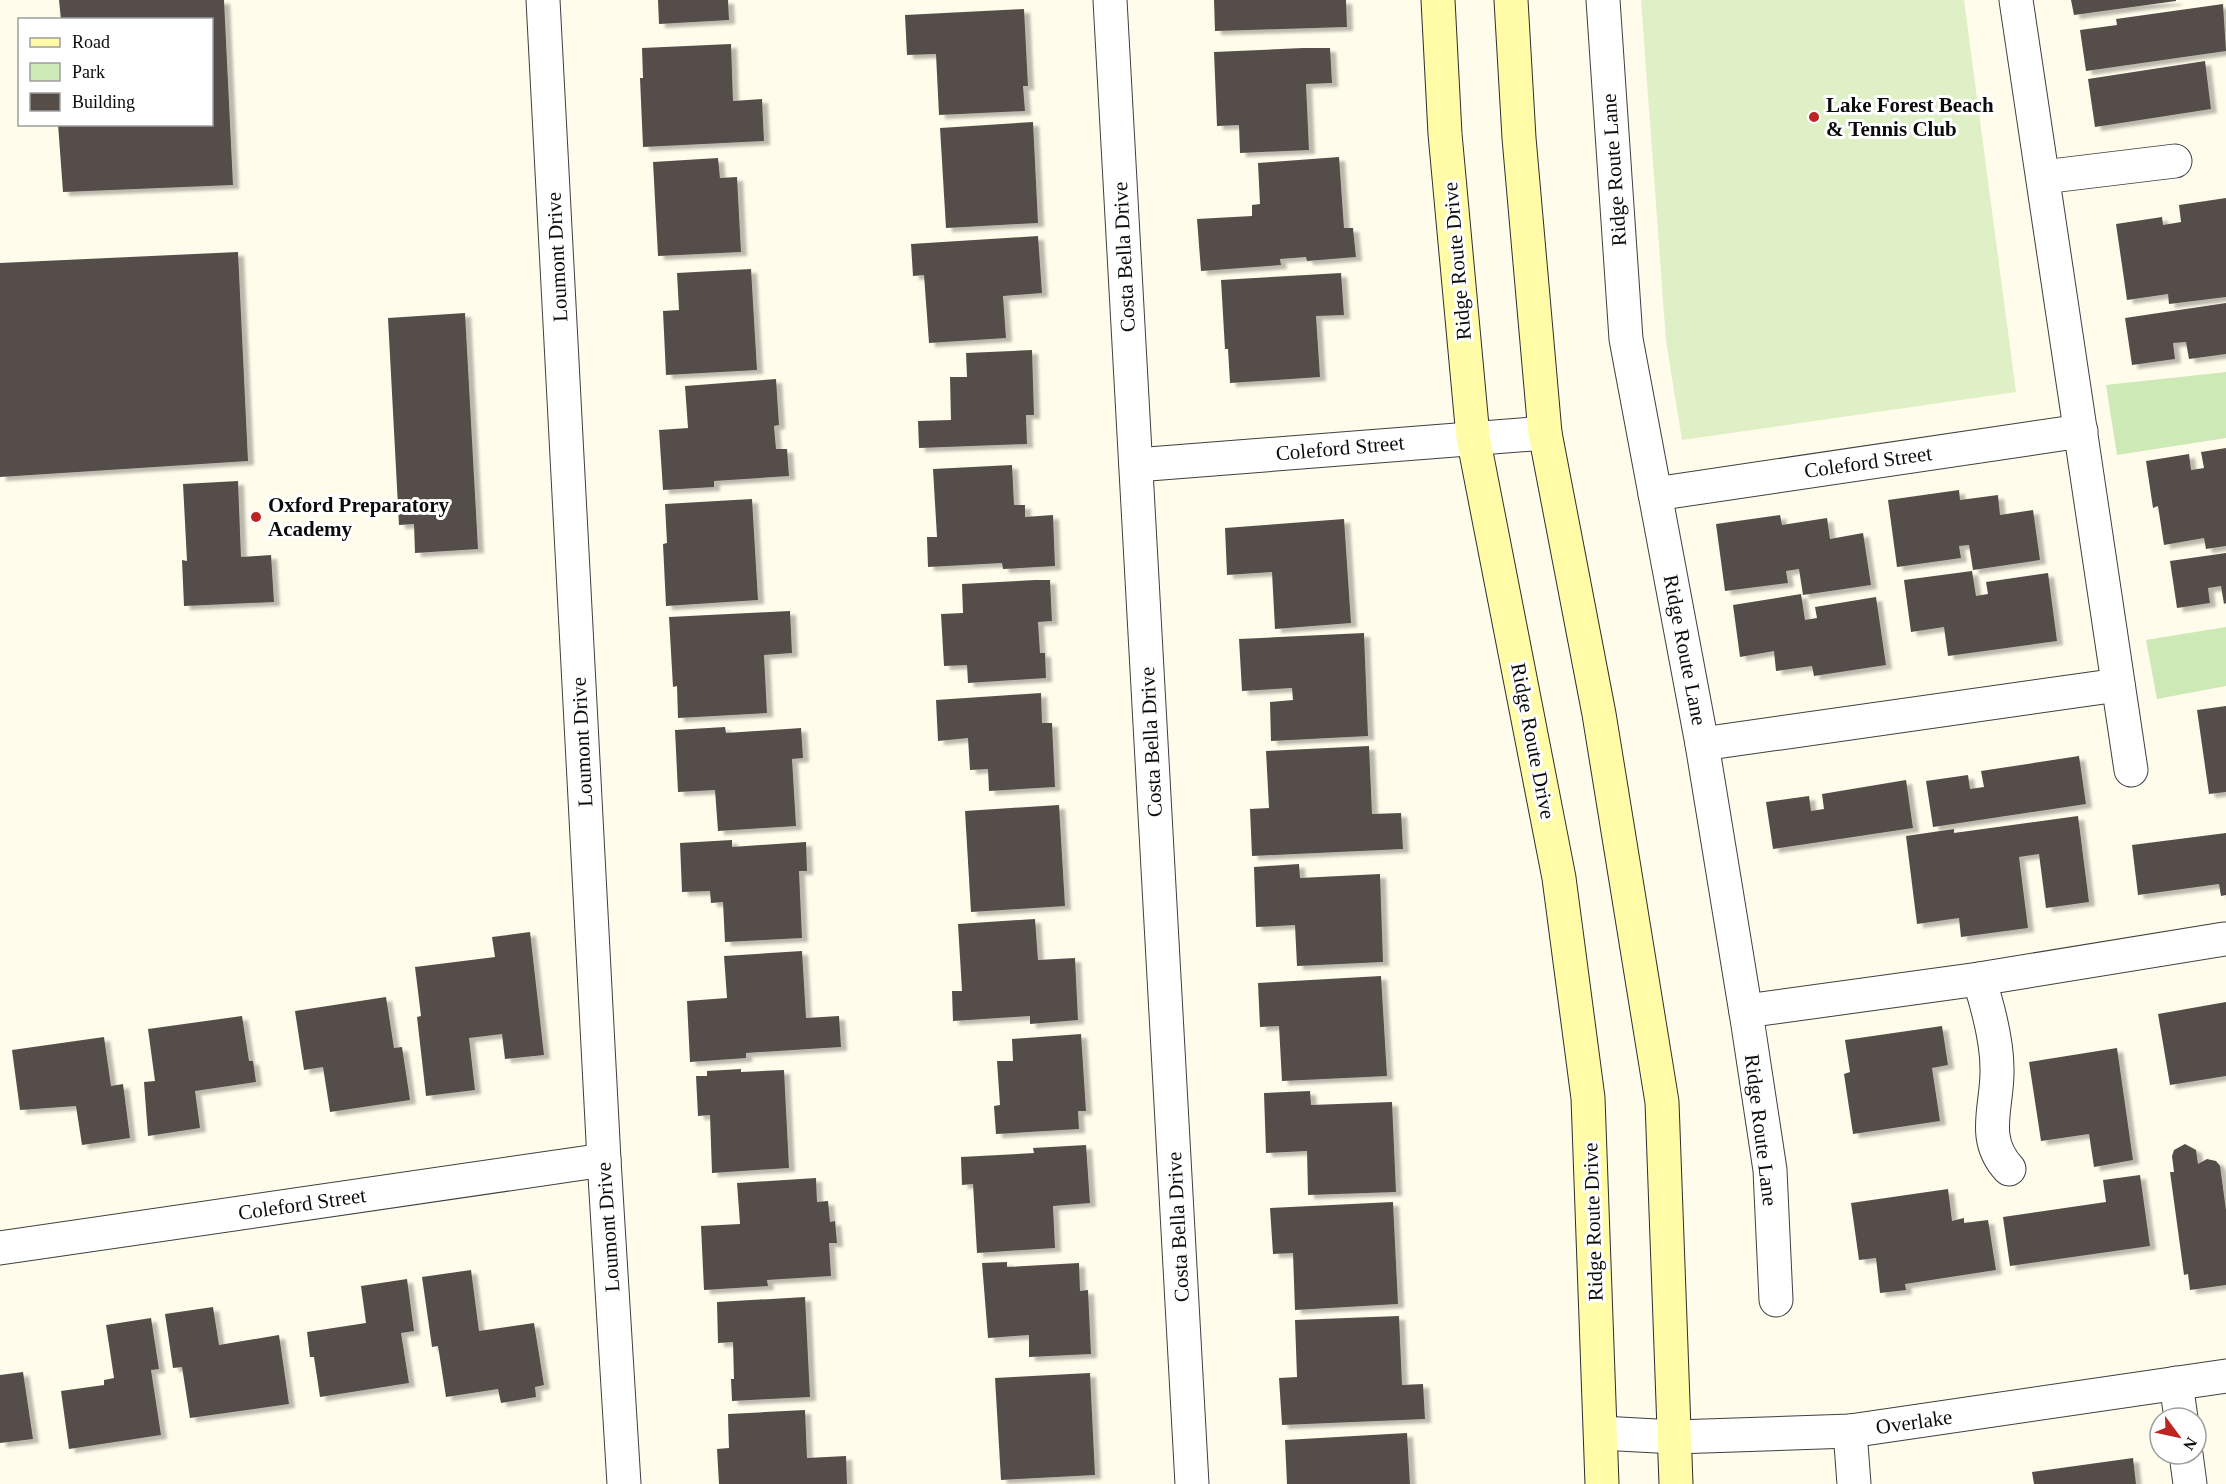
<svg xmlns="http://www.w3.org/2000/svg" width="2226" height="1484" viewBox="0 0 2226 1484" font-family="'Times New Roman',serif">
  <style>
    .green { fill: #cde9b5 }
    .pitch { fill: #dff0c6 }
    .building { fill: #554e48; filter: url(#shadow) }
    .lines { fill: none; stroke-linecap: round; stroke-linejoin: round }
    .street-casing { stroke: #3f3f3f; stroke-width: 35 }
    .secondary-casing { stroke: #2e2e2e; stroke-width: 35 }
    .street { stroke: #fff; stroke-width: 33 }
    .secondary { stroke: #fffba6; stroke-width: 33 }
    .poi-dot { fill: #bd2523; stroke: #fff; stroke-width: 2 }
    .labels { text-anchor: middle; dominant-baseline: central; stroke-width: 6; stroke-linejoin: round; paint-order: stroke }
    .poi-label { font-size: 21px; font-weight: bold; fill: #0c0c0c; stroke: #fff; text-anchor: start }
    .street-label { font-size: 21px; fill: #0c0c0c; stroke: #fff }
  </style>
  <defs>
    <filter id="shadow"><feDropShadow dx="6" dy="4" stdDeviation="1.5" flood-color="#0004"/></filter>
  </defs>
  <rect width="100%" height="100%" fill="#fffceb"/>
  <g class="green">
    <polygon points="2226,372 2226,438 2117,455 2106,385"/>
    <polygon points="2226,627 2226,686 2157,699 2146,640"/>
  </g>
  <polygon class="pitch" points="1641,0 1964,0 2016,392 1682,440 1666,341"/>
  <g class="building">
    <polygon points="59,0 224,0 233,185 63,192 58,124 212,124 212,20 61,20"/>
    <polygon points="658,0 728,0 729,20 659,24"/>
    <polygon points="1214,0 1346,0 1347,27 1215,31"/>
    <polygon points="2071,0 2176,0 2176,1 2074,15"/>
    <polygon points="2223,4 2226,51 2086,71 2080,30 2117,25 2116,19"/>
    <polygon points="1024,9 1028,86 1023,86 1025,111 939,115 936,54 907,55 905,15"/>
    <polygon points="731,44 733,101 762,99 764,141 643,147 640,78 643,78 642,48"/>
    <polygon points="1303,48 1330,48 1332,83 1306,84 1309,150 1240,153 1239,125 1217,126 1214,52"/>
    <polygon points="2205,61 2211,109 2095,127 2088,79"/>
    <polygon points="1033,122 1038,223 946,228 940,128"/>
    <polygon points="1339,157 1344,228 1353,228 1356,257 1307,261 1306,257 1280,259 1281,265 1201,271 1197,219 1252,216 1252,205 1260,204 1258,163"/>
    <polygon points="718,158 720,178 737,177 741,252 658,256 653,162"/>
    <polygon points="2226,198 2226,297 2169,304 2168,294 2127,300 2116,224 2162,217 2163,225 2181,222 2179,205"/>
    <polygon points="1038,236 1042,293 1003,296 1006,338 929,343 924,275 913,276 911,244"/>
    <polygon points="238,252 248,461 0,477 0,263"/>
    <polygon points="751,269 757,370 666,375 663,311 679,310 677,273"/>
    <polygon points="1341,273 1344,315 1316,316 1320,377 1230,383 1228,349 1225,349 1221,280"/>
    <polygon points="2226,303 2226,354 2189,359 2186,342 2173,343 2175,359 2132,365 2125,318"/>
    <polygon points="465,313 478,549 415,553 414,524 399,525 388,318"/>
    <polygon points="1032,350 1034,415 1026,415 1027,444 919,448 918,421 951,420 950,377 967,377 966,353"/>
    <polygon points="776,379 779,425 774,426 776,449 787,449 789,476 714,481 714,487 663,490 659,430 688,428 685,386"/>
    <polygon points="2226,448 2226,546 2206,549 2204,538 2164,545 2158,506 2153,508 2146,461 2189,454 2191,470 2204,468 2201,452"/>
    <polygon points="1012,465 1014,505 1025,505 1025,517 1053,515 1055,566 1003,569 1002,563 928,567 927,537 937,537 933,469"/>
    <polygon points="238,481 241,557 271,555 274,602 184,606 182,560 187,561 183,484"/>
    <polygon points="1959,490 1960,500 1998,495 2000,515 2033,510 2040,560 1973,570 1969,545 1959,546 1961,558 1897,567 1888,500"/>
    <polygon points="752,499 758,600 666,606 663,544 667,543 665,504"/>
    <polygon points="1780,515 1782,525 1827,518 1830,539 1863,533 1871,585 1803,595 1799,569 1786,571 1788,583 1725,591 1716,524"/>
    <polygon points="1344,519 1351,623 1275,629 1272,572 1227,575 1225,528"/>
    <polygon points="2226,553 2226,603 2224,604 2221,586 2208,588 2210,603 2177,608 2170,561"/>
    <polygon points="1972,571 1976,596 1988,594 1986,582 2048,573 2057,641 1948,656 1944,627 1911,632 1904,580"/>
    <polygon points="1035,580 1050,580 1052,621 1038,622 1040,653 1045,653 1046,678 968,683 967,665 944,666 941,614 963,613 962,584"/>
    <polygon points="1801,594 1805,620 1817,618 1815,607 1876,597 1886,665 1814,676 1812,666 1776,671 1774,651 1740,657 1733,605"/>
    <polygon points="790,611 792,653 764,655 767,713 678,718 677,686 673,687 669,617"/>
    <polygon points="1364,633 1368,736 1271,741 1270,702 1293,700 1292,688 1242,691 1239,639"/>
    <polygon points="1041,693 1042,723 1052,723 1055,787 989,791 988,769 970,770 968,738 938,741 936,700"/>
    <polygon points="2226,706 2226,792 2209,794 2197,710"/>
    <polygon points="725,727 726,733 801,728 803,758 792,759 796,826 718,831 715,790 678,792 675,730"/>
    <polygon points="1369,746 1372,814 1401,813 1403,849 1252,856 1250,809 1269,808 1266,751"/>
    <polygon points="2079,756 2086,804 1933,827 1926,781 1968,775 1970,789 1984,787 1981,771"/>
    <polygon points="1906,780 1913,828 1773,849 1766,802 1809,796 1811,811 1824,809 1822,794"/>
    <polygon points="1059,805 1065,906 971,912 965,811"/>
    <polygon points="2078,816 2089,902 2046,908 2039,854 2019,857 2028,928 1961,937 1959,918 1917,924 1906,836 1954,829 1954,833"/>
    <polygon points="2226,833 2226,895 2221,896 2219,884 2138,895 2132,845"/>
    <polygon points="732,840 732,847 806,842 807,871 799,871 802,938 725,942 723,902 711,903 710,891 682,892 680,843"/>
    <polygon points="1299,864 1300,878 1380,874 1383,962 1297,966 1295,925 1256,927 1254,867"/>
    <polygon points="1035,919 1038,960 1075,958 1078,1020 1030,1024 1030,1016 953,1021 952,991 962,991 958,924"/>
    <polygon points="530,932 544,1055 505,1059 502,1034 469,1038 475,1090 426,1096 417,1017 421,1016 415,967 495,957 492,937"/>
    <polygon points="802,951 806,1018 839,1016 841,1047 746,1053 746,1058 690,1062 687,1001 727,998 724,956"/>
    <polygon points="1381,976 1387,1076 1282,1081 1279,1026 1260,1027 1258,983"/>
    <polygon points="386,997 394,1048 402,1047 410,1100 330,1112 323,1067 304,1070 295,1011"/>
    <polygon points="2226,1002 2226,1076 2170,1085 2158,1014"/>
    <polygon points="242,1016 249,1061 253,1061 256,1082 195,1091 200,1128 148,1136 144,1082 155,1081 148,1029"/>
    <polygon points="1942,1026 1948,1065 1932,1068 1940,1121 1853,1134 1844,1074 1850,1072 1845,1040"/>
    <polygon points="1081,1034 1086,1111 1078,1111 1079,1129 996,1134 994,1106 1000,1105 997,1061 1013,1061 1012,1039"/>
    <polygon points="104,1037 111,1086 123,1084 130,1138 82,1145 76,1106 20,1110 12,1050"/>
    <polygon points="2117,1048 2133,1160 2094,1167 2089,1134 2041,1141 2029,1062"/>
    <polygon points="741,1069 741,1072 784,1070 789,1168 712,1173 710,1115 698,1116 696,1076 707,1076 707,1071"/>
    <polygon points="1310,1091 1311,1105 1392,1102 1396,1192 1308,1195 1307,1151 1266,1153 1264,1093"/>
    <polygon points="2185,1144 2196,1150 2198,1164 2207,1159 2216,1161 2220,1166 2226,1210 2226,1285 2190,1290 2188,1274 2184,1275 2170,1172 2174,1172 2172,1156 2174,1150"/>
    <polygon points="1086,1145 1090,1203 1053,1206 1055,1248 977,1253 973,1184 962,1185 961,1157 1034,1153 1033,1148"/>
    <polygon points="2140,1175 2150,1246 2010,1266 2003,1217 2106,1202 2103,1180"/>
    <polygon points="816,1178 817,1202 828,1201 830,1222 835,1221 837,1243 829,1243 831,1276 767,1280 768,1286 704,1290 701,1226 740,1224 737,1183"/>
    <polygon points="1948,1189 1952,1221 1964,1218 1964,1223 1988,1220 1996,1270 1905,1284 1906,1290 1880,1293 1876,1258 1859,1260 1851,1203"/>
    <polygon points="1393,1202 1398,1304 1295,1310 1293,1253 1273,1254 1270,1208"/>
    <polygon points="1007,1262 1007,1267 1079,1263 1080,1291 1088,1290 1091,1354 1029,1357 1029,1335 988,1338 982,1263"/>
    <polygon points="471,1270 479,1331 534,1323 544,1385 535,1387 536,1397 501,1403 498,1389 446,1397 438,1346 432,1347 422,1277"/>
    <polygon points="407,1279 414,1331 401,1333 409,1383 320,1397 314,1357 310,1357 307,1332 366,1323 361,1286"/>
    <polygon points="805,1297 810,1397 732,1401 731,1379 734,1379 733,1342 718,1343 717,1302"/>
    <polygon points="213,1307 219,1345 279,1335 289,1404 190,1418 182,1367 173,1368 165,1314"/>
    <polygon points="1399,1316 1402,1385 1423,1384 1425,1419 1282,1425 1279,1378 1297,1377 1295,1320"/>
    <polygon points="151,1318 159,1369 151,1370 161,1435 69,1449 61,1391 104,1385 104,1380 114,1378 106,1325"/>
    <polygon points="23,1372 33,1439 0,1443 0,1375"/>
    <polygon points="1090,1373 1095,1475 1001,1480 995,1378"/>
    <polygon points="805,1410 807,1458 846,1456 847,1484 719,1484 717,1449 729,1448 728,1414"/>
    <polygon points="1407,1433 1410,1484 1287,1484 1285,1440"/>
    <polygon points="2133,1458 2136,1484 2034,1484 2032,1472"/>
  </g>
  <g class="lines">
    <g class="street-casing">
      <g id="street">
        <polyline points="543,0 604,1160 624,1484"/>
        <polyline points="1110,0 1192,1484"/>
        <polyline points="1603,0 1626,339 1702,744 1748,1025 1770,1170 1776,1300"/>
        <polyline points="2016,0 2131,770"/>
        <polyline points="2043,177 2175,161"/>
        <polyline points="1136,465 1545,433"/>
        <polyline points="1655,494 2081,431"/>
        <polyline points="1702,744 2118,685"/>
        <path d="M 1979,979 C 1988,1007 1997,1039 1997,1069 C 1998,1106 1980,1138 2009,1169"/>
        <polyline points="1746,1011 1979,979 2224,939"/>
        <polyline points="0,1248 604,1160"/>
        <polyline points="2176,1383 2181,1418"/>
        <polyline points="1850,1431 1854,1484"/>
        <polyline points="1601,1433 1675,1437 1850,1431 2226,1376"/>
        <polyline points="2186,1454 2190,1484"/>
      </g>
    </g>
    <g class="secondary-casing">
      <g id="secondary">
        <polyline points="1438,0 1445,134 1473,437 1559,878 1588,1098 1602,1484"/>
        <polyline points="1511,0 1519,138 1545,433 1599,714 1662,1102 1676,1484"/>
      </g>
    </g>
    <use href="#street" class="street"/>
    <use href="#secondary" class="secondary"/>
  </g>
  <g class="poi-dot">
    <circle cx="1814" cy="117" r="6"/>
    <circle cx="256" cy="517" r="6"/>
  </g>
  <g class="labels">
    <g class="poi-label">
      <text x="1826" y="105">Lake Forest Beach<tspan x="1826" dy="24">&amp; Tennis Club</tspan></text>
      <text x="268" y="505">Oxford Preparatory<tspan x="268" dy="24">Academy</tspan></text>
    </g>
    <g class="street-label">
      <text transform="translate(1614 170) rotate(-94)">Ridge Route Lane</text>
      <text transform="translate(557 257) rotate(-93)">Loumont Drive</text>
      <text transform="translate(1124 257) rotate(-93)">Costa Bella Drive</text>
      <text transform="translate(1457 261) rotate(-95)">Ridge Route Drive</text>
      <text transform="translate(1340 448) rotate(-5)">Coleford Street</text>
      <text transform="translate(1868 462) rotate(-8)">Coleford Street</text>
      <text transform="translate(1685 650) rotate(79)">Ridge Route Lane</text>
      <text transform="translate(1533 741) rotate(79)">Ridge Route Drive</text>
      <text transform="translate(582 742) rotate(-93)">Loumont Drive</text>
      <text transform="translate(1151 742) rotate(-93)">Costa Bella Drive</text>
      <text transform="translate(1761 1130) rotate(83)">Ridge Route Lane</text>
      <text transform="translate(302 1204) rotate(-8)">Coleford Street</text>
      <text transform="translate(1593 1222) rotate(-92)">Ridge Route Drive</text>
      <text transform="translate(608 1227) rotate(-94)">Loumont Drive</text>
      <text transform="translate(1178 1227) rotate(-93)">Costa Bella Drive</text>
      <text transform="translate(1914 1422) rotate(-8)">Overlake</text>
    </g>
  </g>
  <rect x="18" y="18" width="195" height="108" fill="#ffffff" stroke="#9e9e9e" stroke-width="1.5"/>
  <rect x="30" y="38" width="30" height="9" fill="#fffba6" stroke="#9e9e9e" stroke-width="1.5"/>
  <text x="72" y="48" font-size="18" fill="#0c0c0c">Road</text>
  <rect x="30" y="63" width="30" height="18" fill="#cde9b5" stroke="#9e9e9e" stroke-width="1.5"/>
  <text x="72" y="78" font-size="18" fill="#0c0c0c">Park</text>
  <rect x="30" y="93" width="30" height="18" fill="#554e48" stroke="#9e9e9e" stroke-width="1.5"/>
  <text x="72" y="108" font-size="18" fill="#0c0c0c">Building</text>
  <g transform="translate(2178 1436) rotate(123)"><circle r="28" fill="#ffffff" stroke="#9e9e9e" stroke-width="1.5"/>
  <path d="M0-4.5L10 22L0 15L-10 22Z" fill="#bd2523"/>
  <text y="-9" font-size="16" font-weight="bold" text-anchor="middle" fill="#0c0c0c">N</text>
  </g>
</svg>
